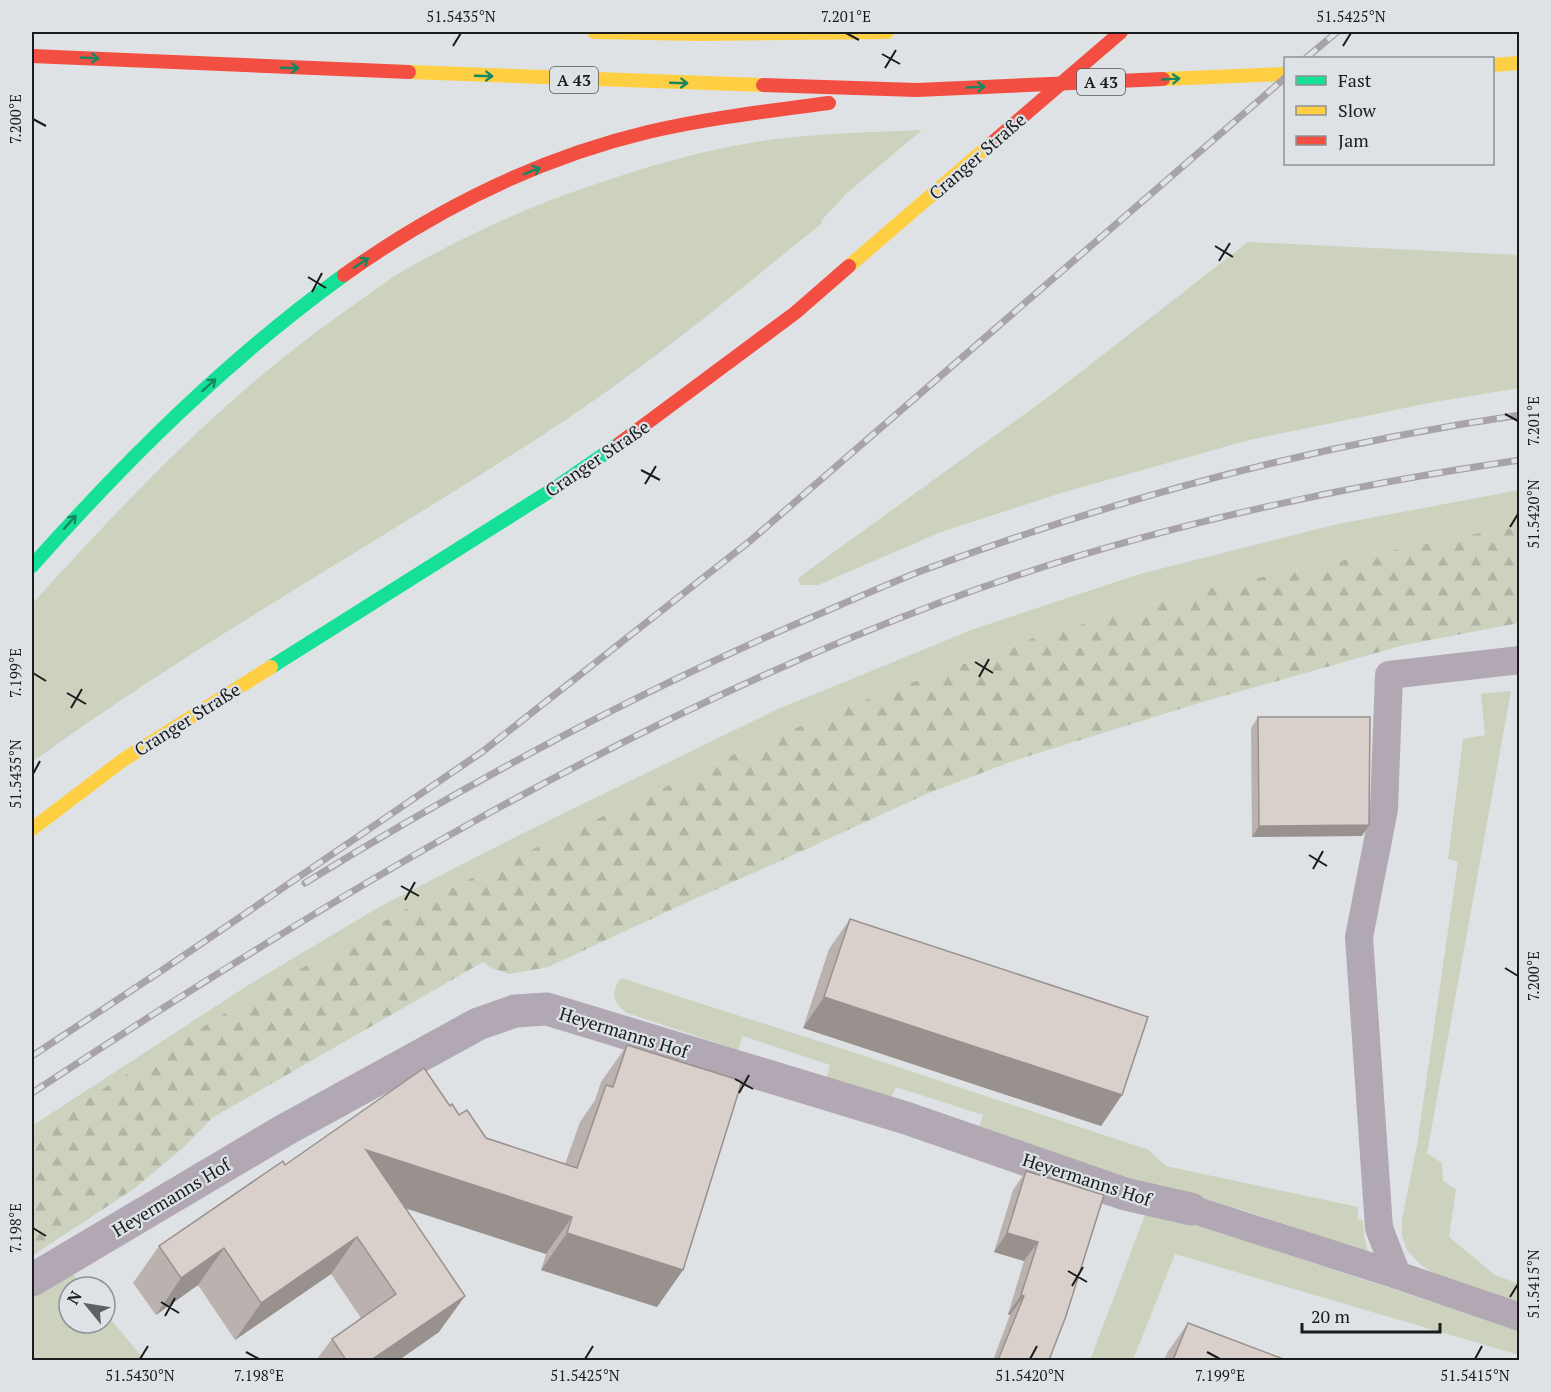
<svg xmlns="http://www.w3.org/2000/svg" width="1551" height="1392" viewBox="0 0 1551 1392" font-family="'PT Serif',serif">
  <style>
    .green { fill: #ccd2be }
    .forest { fill: url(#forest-firs) }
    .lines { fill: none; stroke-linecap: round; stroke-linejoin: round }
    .lane { stroke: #b1a8b4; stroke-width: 28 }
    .street { stroke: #b1a8b4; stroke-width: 33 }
    .fast { stroke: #16e098; stroke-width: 14 }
    .slow { stroke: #ffcf43; stroke-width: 14 }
    .jam { stroke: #f24e42; stroke-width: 14 }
    .rail-casing { stroke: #a8a3aa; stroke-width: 7 }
    .rail { stroke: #dde2e6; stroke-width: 4.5; stroke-dasharray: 14; stroke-linecap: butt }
    .jam-bridge { stroke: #f24e42; stroke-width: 14 }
    .wall { fill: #bbb2af }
    .shaded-wall { fill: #98918e }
    .building { fill: #d9cfcb; stroke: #98918e; stroke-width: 1.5 }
    .oneway { stroke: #178760 }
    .ticks { fill: none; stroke: #191b1c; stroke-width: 2 }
    .labels { text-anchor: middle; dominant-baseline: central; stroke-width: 4.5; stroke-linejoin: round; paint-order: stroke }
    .shield { fill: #dde2e6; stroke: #545759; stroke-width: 1.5 }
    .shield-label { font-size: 16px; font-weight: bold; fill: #191b1c }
    .street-label { font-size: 18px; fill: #191b1c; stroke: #dde2e6 }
    .neatline { fill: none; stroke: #191b1c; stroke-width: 2 }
    .ticks-label { font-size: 15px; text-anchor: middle; fill: #191b1c }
  </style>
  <defs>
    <pattern id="forest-firs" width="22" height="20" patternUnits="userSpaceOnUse" patternTransform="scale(1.5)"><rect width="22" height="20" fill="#ccd2be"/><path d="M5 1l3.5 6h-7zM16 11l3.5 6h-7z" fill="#afb4a3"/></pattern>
  </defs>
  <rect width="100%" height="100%" fill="#dfe2e4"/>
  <g class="green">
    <path d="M 922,130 L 847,193 L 821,221 L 822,223 C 736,293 650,364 558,425 C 384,539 201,640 32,762 L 32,604 C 128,498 227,394 345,311 C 364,298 382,284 401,272 C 470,232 541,201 617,177 C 671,159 729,144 785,138 C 831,133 876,132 922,130 Z"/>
    <polygon points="1248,242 1519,255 1519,388 1429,403 1249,440 1061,493 941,532 818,585 800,585 798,579 805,573 1055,392"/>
    <polygon points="1519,490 1519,527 1462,536 1218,586 1034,638 843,708 737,753 404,910 256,994 32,1133 32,1126 253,982 381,906 519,835 778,709 974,629 1140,574 1333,525"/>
    <polygon points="1511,691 1427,1153 1442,1163 1443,1181 1456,1189 1449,1237 1495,1275 1519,1284 1519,1303 1436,1275 1421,1265 1407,1250 1402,1236 1402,1219 1417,1145 1458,862 1448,859 1463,739 1485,735 1481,694"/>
    <path d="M 621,978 L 865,1056 L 1149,1150 L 1166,1166 L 1358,1207 L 1358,1219 L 1363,1220 L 1364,1236 L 1368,1252 L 1249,1212 L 1107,1172 L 978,1129 L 983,1115 L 896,1087 L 890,1100 L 826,1079 L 830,1065 L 743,1036 L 738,1050 L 627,1013 C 613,1004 610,991 621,978 Z"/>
    <polygon points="1162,1214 1519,1330 1519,1355 1175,1254 1133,1360 1090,1360 1145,1215"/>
    <polygon points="72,1273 84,1287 69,1287 69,1323 105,1323 105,1313 145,1360 32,1360 32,1297"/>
  </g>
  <polygon class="forest" points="1519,527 1519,623 1404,645 1199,703 1016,760 931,792 778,862 692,900 548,967 509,974 489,967 483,962 212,1118 184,1147 135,1188 32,1256 32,1133 256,994 404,910 737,753 843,708 1034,638 1218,586 1462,536"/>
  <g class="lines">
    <g class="lane">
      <polyline points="1191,1209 1397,1275 1520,1317"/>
      <polyline points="1397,1275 1379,1228 1359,937 1384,809 1389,675 1520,660"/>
    </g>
    <polyline class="street" points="32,1280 283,1131 478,1024 515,1011 547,1009 906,1118 1125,1194 1191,1209"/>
    <g class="fast">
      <path d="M 32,566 C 127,459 228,359 344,275"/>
      <polyline points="271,667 555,488 620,443"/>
    </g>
    <g class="slow">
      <polyline points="594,32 700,34 887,32"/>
      <polyline points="1492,65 1520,63"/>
      <polyline points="409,72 763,85"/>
      <polyline points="1163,79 1286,74"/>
      <polyline points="849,266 993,142"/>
      <polyline points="32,829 123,760 271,667"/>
    </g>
    <g class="jam">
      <polyline points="32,56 409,72"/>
      <polyline points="763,85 917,90 1163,79"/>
      <path d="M 344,275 C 435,210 539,158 648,132 C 708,118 769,111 829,103"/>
      <polyline points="620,443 795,313 849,266"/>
    </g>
    <g class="rail-casing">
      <g id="rail">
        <polyline points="1306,58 1337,32"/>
        <path d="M 305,883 C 471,781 644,688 824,612 C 856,598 888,584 921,571 C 1115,499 1315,445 1520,415"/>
        <polyline points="32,1056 164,969 482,752 750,541 1286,77"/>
        <path d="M 32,1093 C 319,904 616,724 939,603 C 1126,533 1323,489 1520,460"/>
      </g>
    </g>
    <use href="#rail" class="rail"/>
    <polyline class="jam-bridge" points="993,142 1121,32"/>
  </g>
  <g class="wall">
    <polygon points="1258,717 1362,836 1252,837 1251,728"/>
    <polygon points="850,919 1122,1095 1101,1126 803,1028 829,949"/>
    <polygon points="627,1045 683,1270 657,1307 541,1270 546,1254 405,1208 439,1332 399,1360 316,1360 332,1339 361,1318 331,1274 235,1340 198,1285 156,1315 133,1283 159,1246 285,1165 450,1106 486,1138 565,1164 580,1122 595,1100 601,1082"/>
    <polygon points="1026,1171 1104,1195 1049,1360 993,1360 1010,1315 1008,1314 1024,1261 994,1252 1013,1190"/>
    <polygon points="1188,1323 1286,1360 1164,1360 1167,1353"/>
  </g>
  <g class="shaded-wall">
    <polygon points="1369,825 1362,836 1252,837 1259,826"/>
    <polygon points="824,997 1122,1095 1101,1126 803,1028"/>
    <polygon points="366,1150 572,1217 546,1254 340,1187"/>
    <polygon points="567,1233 683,1270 657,1307 541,1270"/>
    <polygon points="1007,1233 1038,1242 1024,1261 994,1252"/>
    <polygon points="357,1237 331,1274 235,1340 261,1303"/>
    <polygon points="224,1248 198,1285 156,1315 181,1278"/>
    <polygon points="1021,1295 1024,1296 1010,1315 1008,1314"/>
    <polygon points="465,1296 439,1332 399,1360 371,1360"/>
  </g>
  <g class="building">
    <polygon points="1258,717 1370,717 1369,825 1259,826"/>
    <polygon points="850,919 1148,1017 1122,1095 824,997"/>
    <polygon points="627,1045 742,1081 683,1270 567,1233 572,1217 366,1150 465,1296 371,1360 346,1360 332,1339 396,1294 357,1237 261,1303 224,1248 181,1278 159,1246 283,1161 285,1165 424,1068 450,1106 452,1104 459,1115 467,1110 486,1138 577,1168 606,1085 613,1087"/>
    <polygon points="1026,1171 1104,1195 1066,1316 1049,1360 998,1360 1024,1296 1021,1295 1038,1242 1007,1233"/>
    <polygon points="1188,1323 1286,1360 1173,1360"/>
  </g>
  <defs><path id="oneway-shaft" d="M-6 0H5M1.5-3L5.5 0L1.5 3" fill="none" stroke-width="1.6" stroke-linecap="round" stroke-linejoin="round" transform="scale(1.5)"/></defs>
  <g class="oneway">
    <use href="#oneway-shaft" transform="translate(90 58) rotate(3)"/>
    <use href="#oneway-shaft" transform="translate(290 68) rotate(2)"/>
    <use href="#oneway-shaft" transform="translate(484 76) rotate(2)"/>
    <use href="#oneway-shaft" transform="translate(1171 79) rotate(-3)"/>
    <use href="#oneway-shaft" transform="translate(679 83) rotate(2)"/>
    <use href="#oneway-shaft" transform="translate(976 87) rotate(-3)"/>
    <use href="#oneway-shaft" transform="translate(532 171) rotate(-22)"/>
    <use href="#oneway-shaft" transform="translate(361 263) rotate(-33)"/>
    <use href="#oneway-shaft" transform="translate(209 385) rotate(-42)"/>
    <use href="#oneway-shaft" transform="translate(70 522) rotate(-49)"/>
  </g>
  <path class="ticks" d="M 846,33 L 859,40M 453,46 L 461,33M 1343,46 L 1351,33M 882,54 L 900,64M 885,68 L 896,50M 33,119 L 46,126M 1215,246 L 1233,257M 1219,261 L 1230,243M 308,277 L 326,288M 312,292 L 322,273M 1505,414 L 1518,421M 641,470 L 660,480M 645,484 L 656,466M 1510,527 L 1518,514M 975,662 L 993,673M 33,673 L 46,681M 979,677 L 989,659M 67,693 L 86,704M 71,708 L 82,689M 33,774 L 40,761M 1309,855 L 1327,866M 1313,869 L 1323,851M 401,886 L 419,896M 405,900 L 415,882M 1505,968 L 1518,976M 735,1079 L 753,1089M 739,1093 L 749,1075M 33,1228 L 46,1236M 1068,1271 L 1087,1282M 1072,1286 L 1083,1267M 1510,1297 L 1518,1284M 161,1302 L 179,1313M 165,1316 L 175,1298M 246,1352 L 259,1359M 1207,1352 L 1220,1359M 140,1359 L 148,1346M 585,1359 L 593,1346M 1030,1359 L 1037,1346M 1475,1359 L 1482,1346"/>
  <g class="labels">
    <g class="shield">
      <rect x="550" y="67" width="48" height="26" rx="4.5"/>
      <rect x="1077" y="69" width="48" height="26" rx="4.5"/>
    </g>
    <g class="shield-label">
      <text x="574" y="80">A 43</text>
      <text x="1101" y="82">A 43</text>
    </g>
    <g class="street-label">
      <text transform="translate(977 156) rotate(-41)">Cranger Straße</text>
      <text transform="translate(597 458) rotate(-34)">Cranger Straße</text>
      <text transform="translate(187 719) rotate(-32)">Cranger Straße</text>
      <text transform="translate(624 1032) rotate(17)">Heyermanns Hof</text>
      <text transform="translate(1087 1179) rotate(18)">Heyermanns Hof</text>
      <text transform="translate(171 1197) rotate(-31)">Heyermanns Hof</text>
    </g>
  </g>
  <rect width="1551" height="1392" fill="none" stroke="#dde2e6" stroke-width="66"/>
  <rect x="1284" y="57" width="210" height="108" fill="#dde2e6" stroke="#8f9295" stroke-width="1.5"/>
  <rect x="1296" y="76" width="30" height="9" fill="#16e098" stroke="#8f9295" stroke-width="1.5"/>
  <text x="1338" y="87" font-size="18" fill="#191b1c">Fast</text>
  <rect x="1296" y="106" width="30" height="9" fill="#ffcf43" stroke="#8f9295" stroke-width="1.5"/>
  <text x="1338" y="117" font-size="18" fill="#191b1c">Slow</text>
  <rect x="1296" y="136" width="30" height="9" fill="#f24e42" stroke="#8f9295" stroke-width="1.5"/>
  <text x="1338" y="147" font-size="18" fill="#191b1c">Jam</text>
  <g transform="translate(87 1305) rotate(300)"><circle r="28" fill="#dde2e6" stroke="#8f9295" stroke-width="1.5"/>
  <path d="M0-4.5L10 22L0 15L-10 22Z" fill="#5e6162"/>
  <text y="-9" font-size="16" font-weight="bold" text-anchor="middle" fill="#191b1c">N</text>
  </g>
  <path d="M1302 1323v9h138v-9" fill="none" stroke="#191b1c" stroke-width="3"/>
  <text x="1311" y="1323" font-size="18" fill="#191b1c" stroke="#dde2e6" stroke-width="4.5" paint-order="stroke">20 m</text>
  <rect x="33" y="33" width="1485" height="1326" class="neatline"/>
  <g class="ticks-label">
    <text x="461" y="22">51.5435°N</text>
    <text x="846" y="22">7.201°E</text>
    <text x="1351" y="22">51.5425°N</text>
    <text transform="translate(16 119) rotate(-90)" y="5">7.200°E</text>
    <text transform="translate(1534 421) rotate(-90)" y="5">7.201°E</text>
    <text transform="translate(1534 514) rotate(-90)" y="5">51.5420°N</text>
    <text transform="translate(16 673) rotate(-90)" y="5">7.199°E</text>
    <text transform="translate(16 774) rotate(-90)" y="5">51.5435°N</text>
    <text transform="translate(1534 976) rotate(-90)" y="5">7.200°E</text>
    <text transform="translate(16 1228) rotate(-90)" y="5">7.198°E</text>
    <text transform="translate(1534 1284) rotate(-90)" y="5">51.5415°N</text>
    <text x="140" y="1381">51.5430°N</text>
    <text x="259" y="1381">7.198°E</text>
    <text x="585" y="1381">51.5425°N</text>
    <text x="1030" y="1381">51.5420°N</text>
    <text x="1220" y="1381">7.199°E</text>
    <text x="1475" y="1381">51.5415°N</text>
  </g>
</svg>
